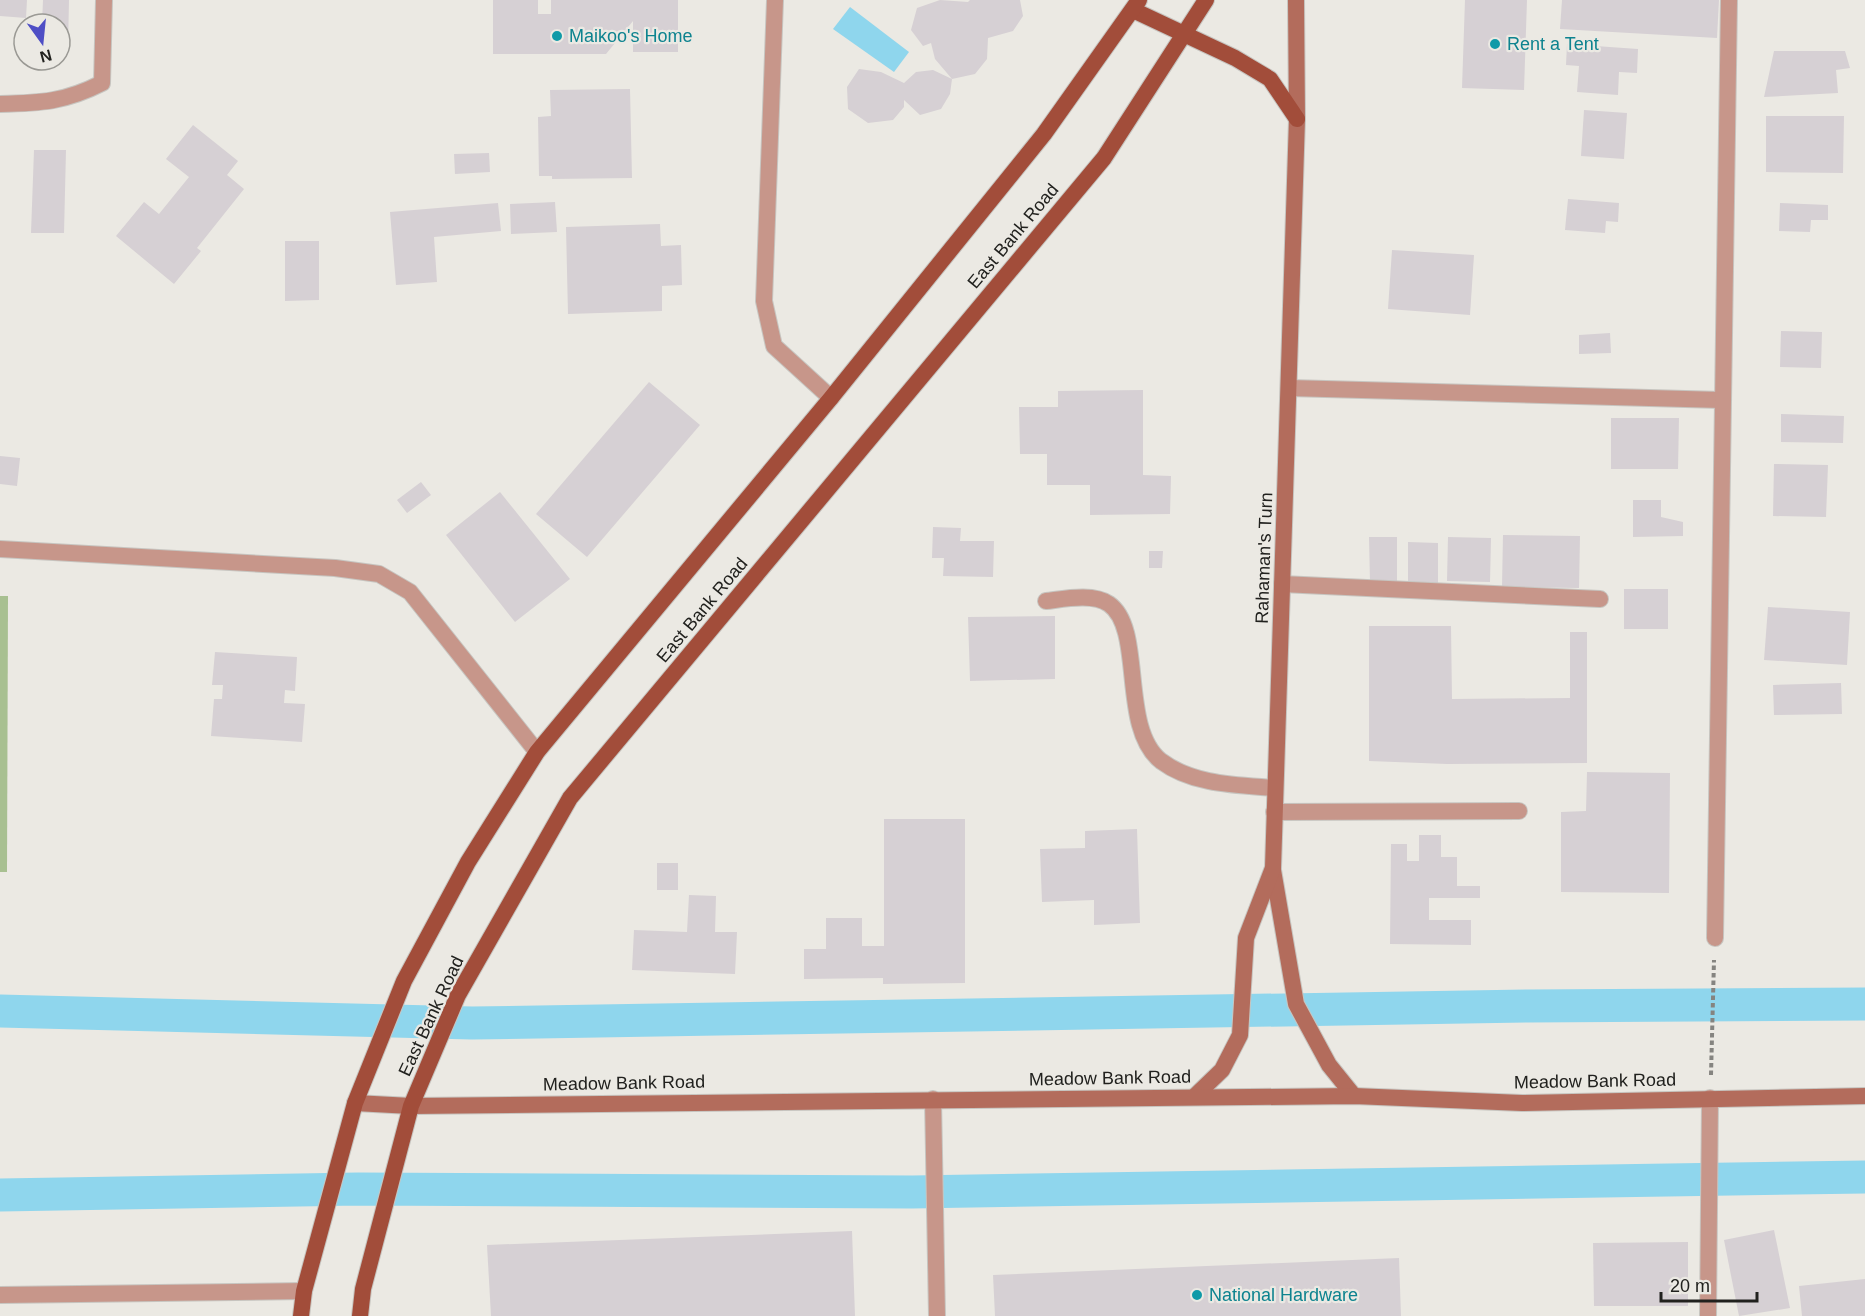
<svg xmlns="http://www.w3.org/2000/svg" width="1865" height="1316" viewBox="0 0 1865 1316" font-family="Helvetica,sans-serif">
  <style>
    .green { fill: #a8c091 }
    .water { fill: #8fd6ed }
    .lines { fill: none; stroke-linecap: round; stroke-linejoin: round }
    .canal { stroke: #8fd6ed; stroke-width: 33 }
    .building { fill: #d6d0d4 }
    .service-casing { stroke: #c7c5c0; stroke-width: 18 }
    .minor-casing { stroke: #c7c5c0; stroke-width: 18 }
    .secondary-casing { stroke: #c7c5c0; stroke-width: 18 }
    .primary-casing { stroke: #c7c5c0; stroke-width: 18 }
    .path { stroke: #858480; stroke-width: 4; stroke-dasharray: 4.5 3; stroke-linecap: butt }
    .service { stroke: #c7968a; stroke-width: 16 }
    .minor { stroke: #c7968a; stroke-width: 16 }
    .secondary { stroke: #b36c5c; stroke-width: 16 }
    .primary { stroke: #a24d3a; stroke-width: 16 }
    .culture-dot { fill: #0f9aa8; stroke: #ebe9e3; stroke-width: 2 }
    .labels { text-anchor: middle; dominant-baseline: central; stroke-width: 4.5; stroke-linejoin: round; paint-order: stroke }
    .culture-label { font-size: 18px; fill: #0d838f; stroke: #ebe9e3; text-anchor: start }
    .street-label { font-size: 18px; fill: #21211e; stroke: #ebe9e3 }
  </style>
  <rect width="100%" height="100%" fill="#ebe9e3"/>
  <polygon class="green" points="0,596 8,596 7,872 0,872"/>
  <polygon class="water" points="850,7 909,52 894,72 833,29"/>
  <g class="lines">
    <g class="canal">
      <polyline points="0,1011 472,1023 1528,1006 1865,1004"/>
      <polyline points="0,1195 358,1189 912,1192 1865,1177"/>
    </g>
  </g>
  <g class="building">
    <polygon points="0,0 27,0 26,18 0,16"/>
    <polygon points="43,0 69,0 68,48 60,48 60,24 42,24"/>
    <polygon points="493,0 538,0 538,14 551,14 551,0 678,0 678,52 633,52 633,21 606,54 493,54"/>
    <polygon points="940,0 968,2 970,0 1020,0 1023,16 1013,31 988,38 987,59 975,74 952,79 950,94 941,109 920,115 904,100 904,107 893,120 868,123 848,109 847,87 859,69 881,72 904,83 916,72 933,70 952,79 935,59 931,43 923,46 911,30 917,8"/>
    <polygon points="1465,0 1527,0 1524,90 1462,88"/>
    <polygon points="1562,0 1719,0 1717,38 1560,29"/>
    <polygon points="1567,44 1638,49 1637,73 1619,72 1618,95 1577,92 1579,66 1566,65"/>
    <polygon points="1774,51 1845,51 1850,68 1836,70 1838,93 1764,97"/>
    <polygon points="630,89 632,178 552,179 552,176 539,176 538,117 551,116 550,90"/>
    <polygon points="1584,110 1627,113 1624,159 1581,156"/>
    <polygon points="1766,116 1844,116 1843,173 1766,172"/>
    <polygon points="193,125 238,161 227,175 244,189 197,248 201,251 174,284 116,236 144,202 159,214 189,177 166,159"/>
    <polygon points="34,150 66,150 64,233 31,233"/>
    <polygon points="489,153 490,172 455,174 454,154"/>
    <polygon points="1568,199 1619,203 1618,222 1606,221 1605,233 1565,230"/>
    <polygon points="555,202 557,232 511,234 510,204"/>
    <polygon points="498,203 501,231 434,237 437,282 396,285 390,212"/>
    <polygon points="1780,203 1828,205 1828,220 1811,220 1810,232 1779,231"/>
    <polygon points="660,224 661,246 681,245 682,285 662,286 662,311 568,314 566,227"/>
    <polygon points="285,241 319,241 319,300 285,301"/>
    <polygon points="1392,250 1474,255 1470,315 1388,309"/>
    <polygon points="1781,331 1822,332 1821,368 1780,367"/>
    <polygon points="1610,333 1611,353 1579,354 1579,335"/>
    <polygon points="649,382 700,425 587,557 536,514"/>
    <polygon points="1143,390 1143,475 1171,476 1170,514 1090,515 1090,485 1047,485 1047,454 1020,454 1019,407 1058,407 1058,391"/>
    <polygon points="1781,414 1844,416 1843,443 1781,442"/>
    <polygon points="1611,418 1679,418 1678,469 1611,469"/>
    <polygon points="0,456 20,458 17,486 0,484"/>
    <polygon points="1774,464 1828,465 1826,517 1773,516"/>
    <polygon points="421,482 431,495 407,513 397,500"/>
    <polygon points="500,492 570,579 515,622 446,535"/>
    <polygon points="1633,500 1661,500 1661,517 1683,522 1683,536 1633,537"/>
    <polygon points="933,527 961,528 960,541 994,541 993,577 943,576 944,558 932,558"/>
    <polygon points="1503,535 1580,536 1579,588 1502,587"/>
    <polygon points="1369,537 1397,537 1397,581 1370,582"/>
    <polygon points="1448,537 1491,538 1490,582 1447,581"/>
    <polygon points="1408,542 1438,543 1438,584 1408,583"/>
    <polygon points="1149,551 1163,551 1162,568 1149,568"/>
    <rect x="1624" y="589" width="44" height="40"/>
    <polygon points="1768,607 1850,612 1847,665 1764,660"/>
    <polygon points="1055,616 1055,679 970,681 968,617"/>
    <polygon points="1369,626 1451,626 1452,699 1570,698 1570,632 1587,632 1587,763 1447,764 1369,761"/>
    <polygon points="215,652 297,657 295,691 285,690 284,703 305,704 302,742 211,736 214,699 222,699 223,685 212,685"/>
    <polygon points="1841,683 1842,714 1774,715 1773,685"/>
    <polygon points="1587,772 1670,773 1669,893 1561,892 1561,812 1586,811"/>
    <polygon points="884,819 965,819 965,983 883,984 883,978 804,979 804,949 826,949 826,918 862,918 862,946 884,946"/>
    <polygon points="1137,829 1140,923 1094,925 1094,900 1042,902 1040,849 1085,848 1085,831"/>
    <polygon points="1419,835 1441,835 1441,857 1457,857 1457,886 1480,886 1480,898 1429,898 1429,920 1471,920 1471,945 1390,944 1391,844 1407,844 1407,861 1419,861"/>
    <rect x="657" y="863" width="21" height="27"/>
    <polygon points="689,895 716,896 715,932 737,932 735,974 632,970 634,930 687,932"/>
    <polygon points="1774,1230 1790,1308 1739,1316 1724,1240"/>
    <polygon points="852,1231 855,1316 491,1316 487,1245"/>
    <polygon points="1688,1242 1688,1306 1594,1306 1593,1243"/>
    <polygon points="1399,1258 1401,1316 995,1316 993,1275"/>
    <polygon points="1865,1279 1865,1316 1802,1316 1799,1286"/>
  </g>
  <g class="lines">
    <g class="service-casing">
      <g id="service">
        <polyline points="775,0 764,301 774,346 831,398"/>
        <polyline points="1282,584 1600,599"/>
        <path d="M 1046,601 C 1064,599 1093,593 1109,604 C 1145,629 1119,728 1161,761 C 1193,785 1237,785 1275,788"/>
        <polyline points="1274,812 1519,811"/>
        <polyline points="933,1099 937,1316"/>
        <polyline points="1708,1316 1710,1098"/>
      </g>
    </g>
    <g class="minor-casing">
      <g id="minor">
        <path d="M 0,104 C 41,103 65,102 102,83 L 104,0"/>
        <polyline points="1289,388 1721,400"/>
        <polyline points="0,549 335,568 379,574 410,592 537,752"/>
        <polyline points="1715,938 1729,0"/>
        <polyline points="0,1295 304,1291"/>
      </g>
    </g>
    <g class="secondary-casing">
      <g id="secondary">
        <polyline points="1273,870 1296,1004 1329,1065 1354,1096"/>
        <polyline points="1194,1097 1222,1070 1240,1035 1246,938 1273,868 1297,119 1296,0"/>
        <polyline points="355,1103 411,1106 1354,1096 1522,1103 1865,1096"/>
      </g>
    </g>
    <g class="primary-casing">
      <g id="primary">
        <polyline points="1133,10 1235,58 1270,79 1297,119"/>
        <polyline points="301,1316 304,1291 355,1103 404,981 468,862 537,752 831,398 1044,134 1139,0"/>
        <polyline points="360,1316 363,1289 411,1106 458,995 570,798 1104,158 1206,0"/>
      </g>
    </g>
    <polyline class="path" points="1711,1075 1714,960"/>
    <use href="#service" class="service"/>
    <use href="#minor" class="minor"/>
    <use href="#secondary" class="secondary"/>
    <use href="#primary" class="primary"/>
  </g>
  <g class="culture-dot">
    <circle cx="557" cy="36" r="6"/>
    <circle cx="1495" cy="44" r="6"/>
    <circle cx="1197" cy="1295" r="6"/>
  </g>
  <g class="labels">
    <g class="culture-label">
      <text x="569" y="36">Maikoo's Home</text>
      <text x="1507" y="44">Rent a Tent</text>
      <text x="1209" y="1295">National Hardware</text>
    </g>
    <g class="street-label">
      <text transform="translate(1013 236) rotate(-50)">East Bank Road</text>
      <text transform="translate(1264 558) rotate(-88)">Rahaman's Turn</text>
      <text transform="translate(702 610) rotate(-50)">East Bank Road</text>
      <text transform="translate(431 1016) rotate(-65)">East Bank Road</text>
      <text transform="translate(1110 1078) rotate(-1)">Meadow Bank Road</text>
      <text transform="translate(1595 1081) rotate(-1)">Meadow Bank Road</text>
      <text transform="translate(624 1083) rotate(-1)">Meadow Bank Road</text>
    </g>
  </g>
  <g transform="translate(42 42) rotate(165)"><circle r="28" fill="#ebe9e3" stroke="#9a9994" stroke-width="1.5"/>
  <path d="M0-4.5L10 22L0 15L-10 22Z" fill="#4e4ec5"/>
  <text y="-9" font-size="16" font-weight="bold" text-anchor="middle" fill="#21211e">N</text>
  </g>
  <path d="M1661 1292v9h96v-9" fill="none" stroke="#21211e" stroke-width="3"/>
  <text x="1670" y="1292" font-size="18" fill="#21211e" stroke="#ebe9e3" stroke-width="4.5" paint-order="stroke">20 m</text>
</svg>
